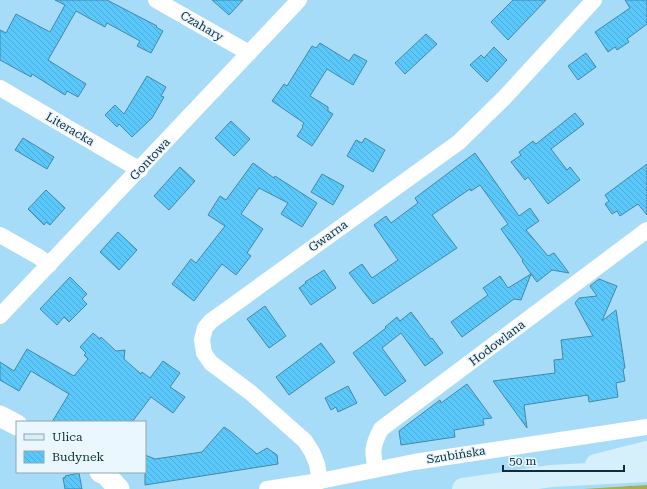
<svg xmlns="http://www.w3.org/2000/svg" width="647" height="489" viewBox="0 0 647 489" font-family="'Roboto Serif',serif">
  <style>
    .grass { fill: url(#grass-tufts) }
    .building { fill: url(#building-back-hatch); stroke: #4488a8 }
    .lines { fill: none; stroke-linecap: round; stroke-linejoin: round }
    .minor { stroke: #fff; stroke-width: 16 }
    .tertiary { stroke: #fff; stroke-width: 21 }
    .secondary { stroke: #d5effb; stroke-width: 22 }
    .labels { text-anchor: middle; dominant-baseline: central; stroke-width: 3; stroke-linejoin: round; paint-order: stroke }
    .street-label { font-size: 12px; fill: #0f2c39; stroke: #eaf7fe }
  </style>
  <defs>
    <pattern id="grass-tufts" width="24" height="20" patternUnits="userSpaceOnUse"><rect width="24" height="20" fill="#aaad50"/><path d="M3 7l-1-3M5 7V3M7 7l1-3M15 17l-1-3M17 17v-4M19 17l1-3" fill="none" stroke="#898d43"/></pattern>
    <pattern id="building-back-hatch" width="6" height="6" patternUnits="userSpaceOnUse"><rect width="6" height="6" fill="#5ac8fa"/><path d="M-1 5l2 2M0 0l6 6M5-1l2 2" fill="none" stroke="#4dacd7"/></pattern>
  </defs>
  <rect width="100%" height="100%" fill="#a7dcf8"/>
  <polygon class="grass" points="647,485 647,489 583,489"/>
  <g class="building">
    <polygon points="55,0 107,0 157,26 156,27 163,31 151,53 137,46 140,41 107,23 105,27 76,11 48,60 86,84 78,97 67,91 65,95 32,74 31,77 0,60 0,30 6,33 16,14 50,32 65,5"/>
    <polygon points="212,0 243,0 229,15"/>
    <polygon points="513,0 546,0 508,40 491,22"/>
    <polygon points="625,0 647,0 647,24 627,39 629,42 617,50 615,47 608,52 595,32 630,8"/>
    <polygon points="426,34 437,44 405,74 395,63"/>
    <polygon points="320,43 349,61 354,54 367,61 353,85 327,69 310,96 328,107 328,111 333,114 312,146 297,136 303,127 302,126 304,123 272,101 284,84 287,86 312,46 316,48"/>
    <polygon points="494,47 507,60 487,82 470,65 481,55 484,58"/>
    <polygon points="586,53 596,67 578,80 568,66"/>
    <polygon points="147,76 166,87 161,96 164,97 152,118 132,137 119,124 117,127 105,115 115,105 124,114"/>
    <polygon points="575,113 584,124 551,149 567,170 570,167 580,180 548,204 528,177 525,180 511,162 521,155 519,152 533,141 536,144"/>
    <polygon points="231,121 250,139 234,156 215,138"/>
    <polygon points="23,138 54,157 47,169 15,150"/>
    <polygon points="365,138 385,150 373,172 347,156 356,140 362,143"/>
    <polygon points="475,153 519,216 530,208 539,221 526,230 548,256 554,253 569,273 552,270 537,282 531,274 521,300 514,299 462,337 451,322 488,295 483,288 500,276 508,288 531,274 522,261 523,260 501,229 508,224 480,185 471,191 470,189 432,215 457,248 373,304 349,273 362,264 372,278 398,260 374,225 386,216 391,223 418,203 415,198"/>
    <polygon points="253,163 274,178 275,176 317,203 302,227 281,214 288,203 259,188 241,214 263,229 247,253 251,256 236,275 222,264 194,301 172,284 191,259 196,263 225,226 208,215 220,196 226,200"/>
    <polygon points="647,164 647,215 638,204 620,216 617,211 612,214 605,204 609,201 605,195"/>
    <polygon points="180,167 195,181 169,210 154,196"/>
    <polygon points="322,174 344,186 333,205 311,192"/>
    <polygon points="46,190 65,208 50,225 46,222 44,225 28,209"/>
    <polygon points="118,232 137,250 119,270 100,252"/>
    <polygon points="324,270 336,288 311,305 299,288 306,283 305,282"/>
    <polygon points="70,277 87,294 82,299 87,304 69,322 64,317 57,325 40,309"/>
    <polygon points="599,279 617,286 602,321 616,310 625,368 623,369 625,381 616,383 618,397 589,402 588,395 524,405 527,428 493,381 555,373 554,360 563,359 561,340 593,336 575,303 579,298 597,296 590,286"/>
    <polygon points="265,306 286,336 269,348 247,319"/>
    <polygon points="411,312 431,339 432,338 443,353 425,366 401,333 382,348 406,381 385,396 353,353 386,328 385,327 397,317 400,321"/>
    <polygon points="93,333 100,339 101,337 116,351 125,350 124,359 141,374 142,372 150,378 163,361 180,373 170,387 185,397 173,413 151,397 132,422 52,422 69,394 31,371 19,391 0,380 0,362 14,371 27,349 74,376 88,359 84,355 86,353 80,347"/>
    <polygon points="321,343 335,362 289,395 276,377"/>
    <polygon points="467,384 492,418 483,419 484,425 454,430 455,437 401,445 399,431 440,400 441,403"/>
    <polygon points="348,386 357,403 338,412 336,407 331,410 325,398"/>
    <polygon points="224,427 230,431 257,454 267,448 277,455 278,464 145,485 145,455 155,459 202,452"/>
    <polygon points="79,473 82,489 65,489 63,478 66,477 65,476"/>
  </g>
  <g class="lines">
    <g class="minor">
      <polyline points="156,0 249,53"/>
      <polyline points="0,88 140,170"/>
      <polyline points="0,235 39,257 49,265"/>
      <polyline points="0,316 299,0"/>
      <path d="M 376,469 C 372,452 372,446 381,429 L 647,230"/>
      <polyline points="320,481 317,464 312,452 305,441 251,393 211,363 204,353 202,340 205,328 211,321 459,142 504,98 594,0"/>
      <polyline points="267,489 320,481 414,462 647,427"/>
    </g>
    <g class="tertiary">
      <polyline points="0,416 17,425"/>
      <polyline points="100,472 106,475 119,489"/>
    </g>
    <g class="secondary">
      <polyline points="596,465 647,452"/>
      <polyline points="463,489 551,476 647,471"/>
    </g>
  </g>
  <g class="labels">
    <g class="street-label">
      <text transform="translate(202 26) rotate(30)">Czahary</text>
      <text transform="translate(70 129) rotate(30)">Literacka</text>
      <text transform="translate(150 159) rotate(-47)">Gontowa</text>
      <text transform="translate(328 236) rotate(-36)">Gwarna</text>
      <text transform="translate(497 343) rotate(-37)">Hodowlana</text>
      <text transform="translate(456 455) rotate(-9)">Szubińska</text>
    </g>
  </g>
  <rect x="16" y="421" width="130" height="52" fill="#eaf7fe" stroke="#92a6af"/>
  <rect x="24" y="434" width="20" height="6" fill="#d5effb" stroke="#92a6af"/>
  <text x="52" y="441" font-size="12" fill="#0f2c39">Ulica</text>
  <rect x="24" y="451" width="20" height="12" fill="url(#building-back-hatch)" stroke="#92a6af"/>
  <text x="52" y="461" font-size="12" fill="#0f2c39">Budynek</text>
  <path d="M503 465v6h121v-6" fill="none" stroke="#0f2c39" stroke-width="2"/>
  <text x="509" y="465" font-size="12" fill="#0f2c39" stroke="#eaf7fe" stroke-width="3" paint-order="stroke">50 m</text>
</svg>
